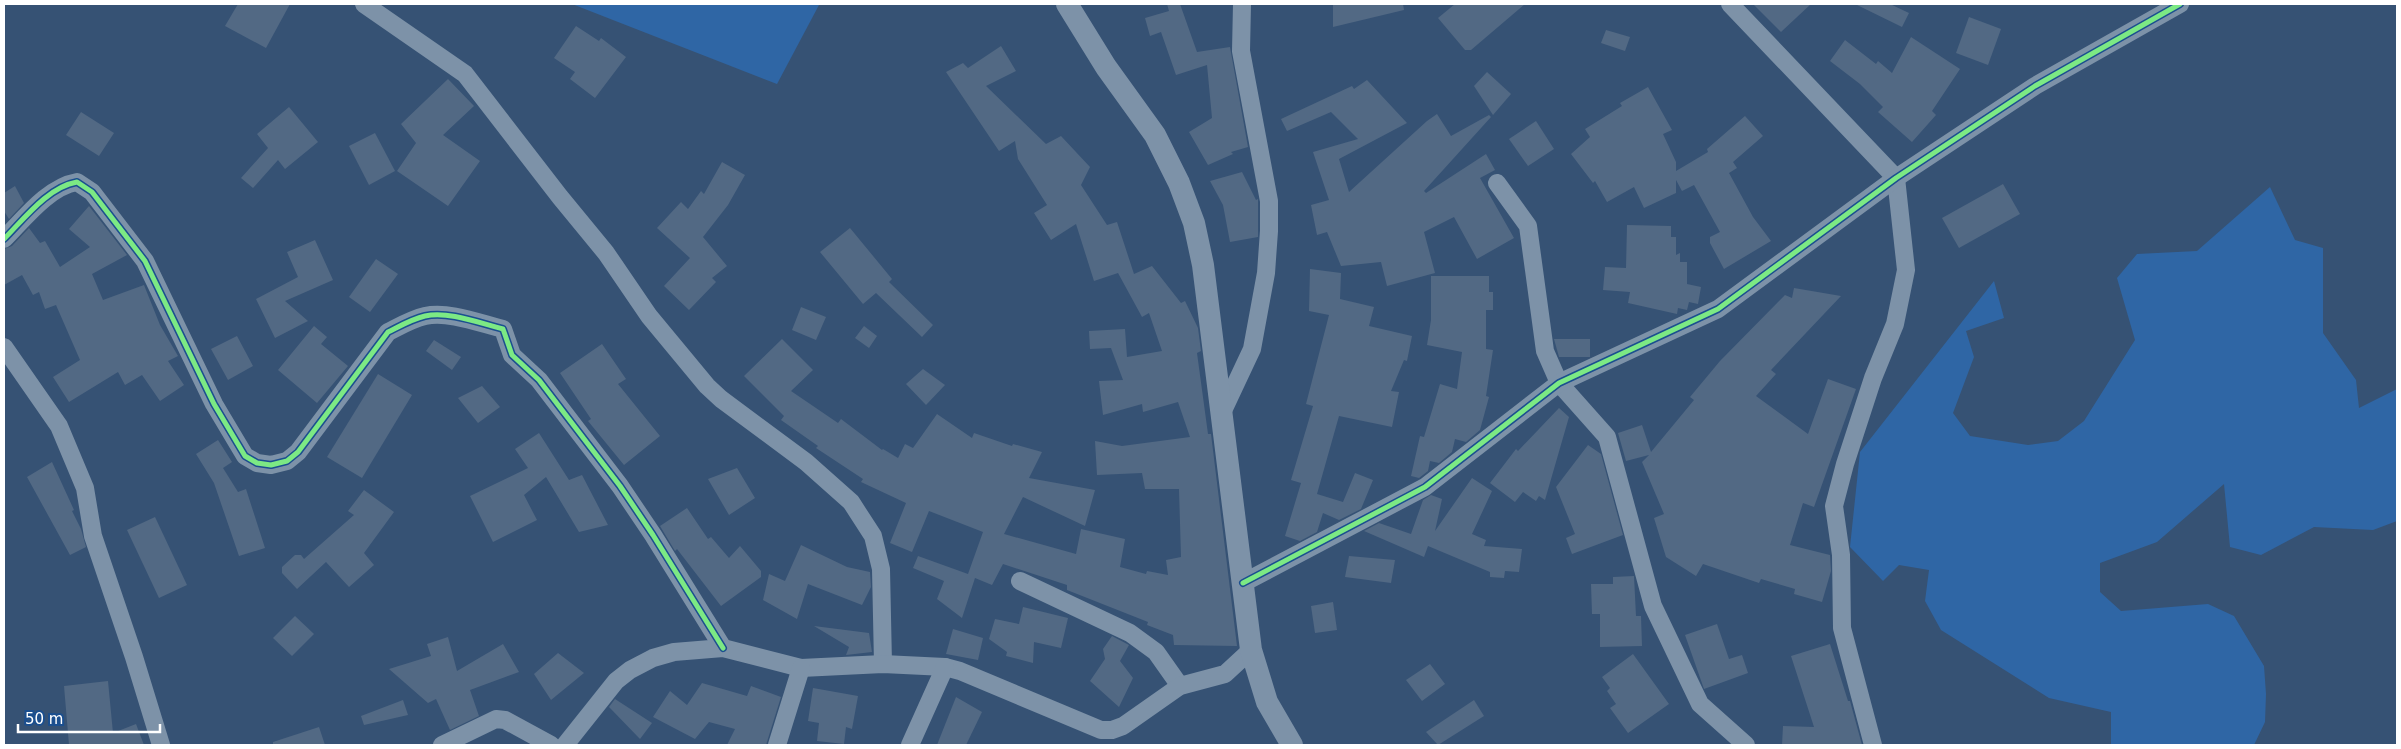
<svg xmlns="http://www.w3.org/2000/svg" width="2401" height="749" viewBox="0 0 2401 749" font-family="'DejaVu Sans',sans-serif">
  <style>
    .green { fill: #2f66a5 }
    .building { fill: #526984 }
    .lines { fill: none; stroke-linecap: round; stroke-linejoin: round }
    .minor { stroke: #7d92a8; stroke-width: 18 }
    .tertiary { stroke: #7d92a8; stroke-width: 22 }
    .cycleway-casing { stroke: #1b4f8f; stroke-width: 8 }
    .cycleway { stroke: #7ce984; stroke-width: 5 }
  </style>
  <rect width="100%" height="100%" fill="#365274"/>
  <g class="green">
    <polygon points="572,4 818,4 819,5 777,84"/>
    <polygon points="2270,187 2295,240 2323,248 2323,333 2356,380 2359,408 2397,389 2397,521 2373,530 2314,527 2261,555 2230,547 2224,484 2157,542 2100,563 2100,592 2121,611 2208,604 2234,616 2264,666 2266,694 2265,722 2254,745 2111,745 2111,712 2049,698 1941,630 1925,601 1929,570 1899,565 1883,581 1850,547 1860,452 1994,281 2004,318 1966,331 1974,357 1953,413 1970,436 2028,445 2058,441 2084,421 2135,340 2117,278 2137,254 2197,251"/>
  </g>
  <g class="building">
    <polygon points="238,4 290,4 266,48 225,26"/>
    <polygon points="1167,4 1180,4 1197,52 1230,47 1248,147 1231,152 1233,154 1208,165 1189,132 1212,118 1207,65 1176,75 1161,32 1150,36 1145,18 1169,11"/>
    <polygon points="1333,4 1403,4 1404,10 1333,27"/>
    <polygon points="1455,4 1525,4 1471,50 1465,50 1438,18"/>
    <polygon points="1753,4 1811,4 1781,32"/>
    <polygon points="1855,4 1890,4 1909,13 1902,27"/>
    <polygon points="1969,17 2001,29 1988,65 1956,53"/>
    <polygon points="576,26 599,41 601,38 626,57 595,98 570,79 575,72 554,58"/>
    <polygon points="1606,30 1630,37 1625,51 1601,43"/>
    <polygon points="1911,37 1960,69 1932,111 1936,115 1912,142 1878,112 1883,107 1860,84 1830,61 1845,40 1876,64 1878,61 1892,73"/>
    <polygon points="1001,46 1016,71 986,86 1046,144 1061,136 1090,167 1081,185 1107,225 1117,222 1134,274 1152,266 1181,303 1185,301 1198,328 1201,351 1197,353 1208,434 1211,434 1237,646 1174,645 1173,635 1147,625 1148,622 1067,590 1067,585 1003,564 992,585 975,578 962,618 937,599 944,581 913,568 918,556 968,574 983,532 929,511 912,552 890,543 906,503 861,482 863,479 816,448 818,446 781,420 784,416 744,376 782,339 813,370 791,391 838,423 841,419 882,450 883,449 898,458 905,444 913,448 937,414 972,438 974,433 1012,446 1013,444 1042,452 1029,478 1095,490 1085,526 1023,497 1004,534 1076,554 1081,529 1125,539 1120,567 1146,574 1147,571 1168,575 1166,560 1181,557 1179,489 1145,489 1142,473 1097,475 1095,441 1122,446 1190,437 1178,402 1143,412 1142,404 1103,415 1099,381 1123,380 1111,348 1090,349 1089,331 1125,329 1127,357 1162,351 1149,313 1142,317 1118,273 1094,281 1076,224 1051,240 1034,213 1047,205 1018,159 1015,141 999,151 946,72 963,63 968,68"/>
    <polygon points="1487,72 1511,94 1493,115 1474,86"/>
    <polygon points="448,79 474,106 443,135 480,161 448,206 397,171 416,143 401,124"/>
    <polygon points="1367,80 1407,123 1339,159 1349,192 1427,121 1437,114 1451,136 1489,115 1491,117 1424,191 1426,193 1486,154 1495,170 1480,178 1514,238 1477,259 1454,217 1424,232 1435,273 1387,286 1381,262 1341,266 1327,232 1317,235 1311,205 1329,200 1313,152 1358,139 1331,112 1287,131 1281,119 1352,86 1354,89"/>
    <polygon points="1648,87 1672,130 1663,134 1676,162 1676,171 1708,152 1707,149 1745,116 1763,136 1733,162 1737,168 1729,173 1753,217 1771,241 1724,269 1710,243 1710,237 1720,232 1694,185 1682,191 1676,180 1676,193 1644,208 1634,187 1607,202 1595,181 1593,183 1571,154 1590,137 1585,129 1622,106 1620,103"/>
    <polygon points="289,107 318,142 285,169 278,160 253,188 241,178 268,148 257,134"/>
    <polygon points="81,112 114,133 99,156 66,135"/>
    <polygon points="1536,121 1554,149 1528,166 1509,139"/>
    <polygon points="375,133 395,171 369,185 349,146"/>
    <polygon points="722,162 745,175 728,205 703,237 727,266 712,278 716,282 689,310 664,286 690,258 657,228 681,202 688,209 701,191 704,194"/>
    <polygon points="1242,172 1256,200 1258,199 1258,237 1230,242 1223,205 1210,181"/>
    <polygon points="2003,184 2020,214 1959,248 1942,218"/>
    <polygon points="15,186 24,203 9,219 4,211 4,193"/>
    <polygon points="89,206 127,255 92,274 103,300 144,285 160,325 178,356 168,361 184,385 160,401 142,375 125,385 118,372 69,402 53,377 80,360 56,305 45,309 39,292 33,295 22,275 4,285 4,249 12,246 29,228 40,243 45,241 60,267 90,247 69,229"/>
    <polygon points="1627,225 1671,226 1671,237 1676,237 1676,255 1680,253 1680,262 1687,262 1687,284 1701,287 1698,304 1689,302 1687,310 1678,308 1677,314 1628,303 1630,292 1603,290 1605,267 1626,268"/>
    <polygon points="850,228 892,279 889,282 933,325 922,337 876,293 863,304 820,252"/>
    <polygon points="315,240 333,280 285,301 308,321 275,338 256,299 298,277 287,252"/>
    <polygon points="376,259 398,274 370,312 349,297"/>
    <polygon points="1310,269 1341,273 1340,299 1374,307 1369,326 1412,336 1407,361 1404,360 1391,391 1399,392 1392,427 1339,416 1317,494 1343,502 1355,473 1373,480 1361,509 1339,520 1323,513 1317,532 1300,541 1285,536 1301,483 1291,480 1313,406 1306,404 1329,315 1309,311"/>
    <polygon points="1431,276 1489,276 1489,292 1493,292 1493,310 1486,310 1486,349 1493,350 1486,396 1489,397 1480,430 1466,442 1455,439 1452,452 1439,463 1430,461 1428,471 1419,478 1411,476 1420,436 1424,437 1440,384 1457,389 1462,352 1427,345 1431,320"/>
    <polygon points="1794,288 1841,296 1771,370 1776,374 1756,396 1808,434 1828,379 1856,389 1814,507 1803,503 1790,545 1830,555 1831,571 1822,602 1794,594 1795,589 1761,579 1759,583 1703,564 1696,576 1666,557 1654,518 1664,514 1642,462 1649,455 1626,461 1618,433 1642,425 1651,452 1694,400 1690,397 1720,361 1785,295 1792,298"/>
    <polygon points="801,307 826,317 816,340 792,330"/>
    <polygon points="314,326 327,337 321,344 348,366 317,403 278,370"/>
    <polygon points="864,326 877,336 869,348 855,338"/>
    <polygon points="237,336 253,366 228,380 211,349"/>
    <polygon points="1554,339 1590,339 1590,357 1559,357"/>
    <polygon points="434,340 461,357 452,370 426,351"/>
    <polygon points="602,344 626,379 618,384 660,436 624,465 588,421 591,419 560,373"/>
    <polygon points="923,369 945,385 926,405 906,384"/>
    <polygon points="378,374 412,395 362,478 327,457"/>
    <polygon points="482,386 500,407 478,423 458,398"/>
    <polygon points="1559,408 1569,417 1545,500 1539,496 1536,501 1523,492 1515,502 1490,483 1516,449 1518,451"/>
    <polygon points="539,433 569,480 582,475 608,525 579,532 546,477 524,495 537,520 493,542 470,496 528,468 515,449"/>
    <polygon points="218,440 232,462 223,468 238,492 246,489 265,548 239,556 214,483 196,454"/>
    <polygon points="1588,445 1601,454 1623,535 1572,554 1566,538 1575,534 1556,487"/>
    <polygon points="52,462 74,510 72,511 81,529 86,547 70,555 27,477"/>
    <polygon points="737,468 755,498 729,515 708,479"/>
    <polygon points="1472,478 1492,491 1472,534 1486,540 1484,546 1522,549 1519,572 1505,571 1504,578 1490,577 1490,572 1428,546 1424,557 1364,531 1379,523 1411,534 1423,500 1431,495 1442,499 1435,531"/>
    <polygon points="364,490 394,512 364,553 374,565 349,587 326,562 297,589 282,573 282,567 295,555 301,555 304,559 354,515 348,511"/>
    <polygon points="687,508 708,539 711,537 729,558 740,546 761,571 761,577 721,606 677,549 675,551 660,526"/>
    <polygon points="155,517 187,585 159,598 127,530"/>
    <polygon points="801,545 847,567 870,572 871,587 862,605 808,584 797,619 763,600 769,574 785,581"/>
    <polygon points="1349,556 1395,560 1391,583 1345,577"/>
    <polygon points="1634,576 1636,616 1641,616 1642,646 1600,647 1600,614 1592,614 1591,584 1613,584 1613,577"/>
    <polygon points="1333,602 1337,630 1315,633 1311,606"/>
    <polygon points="1023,607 1068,618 1061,648 1034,642 1033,663 1006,656 1007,652 989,639 995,619 1019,624"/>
    <polygon points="295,616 314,634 292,656 273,638"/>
    <polygon points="1717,624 1729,659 1742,655 1748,673 1704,689 1685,635"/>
    <polygon points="814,626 869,633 872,652 846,655 849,647"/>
    <polygon points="953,629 983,638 978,660 946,654"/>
    <polygon points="1112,636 1129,645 1120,661 1133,678 1119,707 1090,681 1105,659 1103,649"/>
    <polygon points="448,637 457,671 503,644 519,672 470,690 479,716 450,730 436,699 428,703 389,669 431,656 427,644"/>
    <polygon points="1830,644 1848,701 1850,701 1862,745 1782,745 1783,726 1814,727 1791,656"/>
    <polygon points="558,653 584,673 551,700 534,674"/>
    <polygon points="1633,654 1669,704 1628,733 1610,708 1616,704 1607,691 1610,688 1602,677"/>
    <polygon points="1430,664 1445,684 1422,701 1406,680"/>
    <polygon points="108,681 113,733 136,724 144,745 69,745 64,686"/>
    <polygon points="702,683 747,696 751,686 781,697 766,745 727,745 735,729 709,722 695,739 653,717 670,691 687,705"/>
    <polygon points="813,688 858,696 852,729 846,727 844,744 817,741 819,723 808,721"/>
    <polygon points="956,697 982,712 966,745 937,745"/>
    <polygon points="615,699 652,723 640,739 609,707"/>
    <polygon points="403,700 408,715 364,725 361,716"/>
    <polygon points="1474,700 1484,716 1438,745 1426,732"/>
    <polygon points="319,727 325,745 273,745 273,742"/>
  </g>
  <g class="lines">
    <g class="minor">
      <polyline points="364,4 465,74 560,197 606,253 649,316 707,386 721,399 806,462 851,502 873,536 881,569 883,664"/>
      <polyline points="1730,4 1896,178 1906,270 1895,324 1873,378 1845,464 1834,506 1841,555 1842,628 1873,745"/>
      <polyline points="1497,183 1528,226 1545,351 1559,383 1607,437 1653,606 1700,704 1746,745"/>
      <path d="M 4,239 C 24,219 48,187 77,182 L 92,192 L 145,261 L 214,404 L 245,456 L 257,463 L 271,465 L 287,461 L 298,452 L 388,332 C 400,326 412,319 425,316 C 449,311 479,323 503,329 L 512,355 L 539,380 L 620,486 L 653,535 L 723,648"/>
      <polyline points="4,347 59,426 85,488 93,536 134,657 161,745"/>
      <polyline points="1221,415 1252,349 1266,273 1269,231 1269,201 1241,51 1242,4"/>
      <polyline points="1020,581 1130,633 1156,652 1180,686"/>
      <polyline points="1243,583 1425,487 1559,383 1718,309 1896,178 2035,86 2180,4"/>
      <polyline points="442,745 496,719 505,720 551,745"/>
      <polyline points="565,745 616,681 630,670 653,658 674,652 723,648 801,668 883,664 945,667 960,671 1101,730 1112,730 1123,726 1180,686 1225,674 1251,650"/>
      <polyline points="777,745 801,668"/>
      <polyline points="910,745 945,667"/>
    </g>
    <polyline class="tertiary" points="1067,4 1106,67 1155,135 1179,183 1194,223 1203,265 1251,650 1267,702 1292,745"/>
    <g class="cycleway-casing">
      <g id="cycleway">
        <path d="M 4,239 C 24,219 48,187 77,182 L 92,192 L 145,261 L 214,404 L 245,456 L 257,463 L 271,465 L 287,461 L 298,452 L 388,332 C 400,326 412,319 425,316 C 449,311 479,323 503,329 L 512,355 L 539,380 L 620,486 L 653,535 L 723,648"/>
        <polyline points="1243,583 1425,487 1559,383 1718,309 1896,178 2035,86 2180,4"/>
      </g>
    </g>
    <use href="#cycleway" class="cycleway"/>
  </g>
  <rect width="2401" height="749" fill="none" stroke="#ffffff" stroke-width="10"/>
  <path d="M18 724v8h142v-8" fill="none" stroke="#ffffff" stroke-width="2.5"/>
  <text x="25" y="724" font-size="15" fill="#ffffff" stroke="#1b4f8f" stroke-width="4" paint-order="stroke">50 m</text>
</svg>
